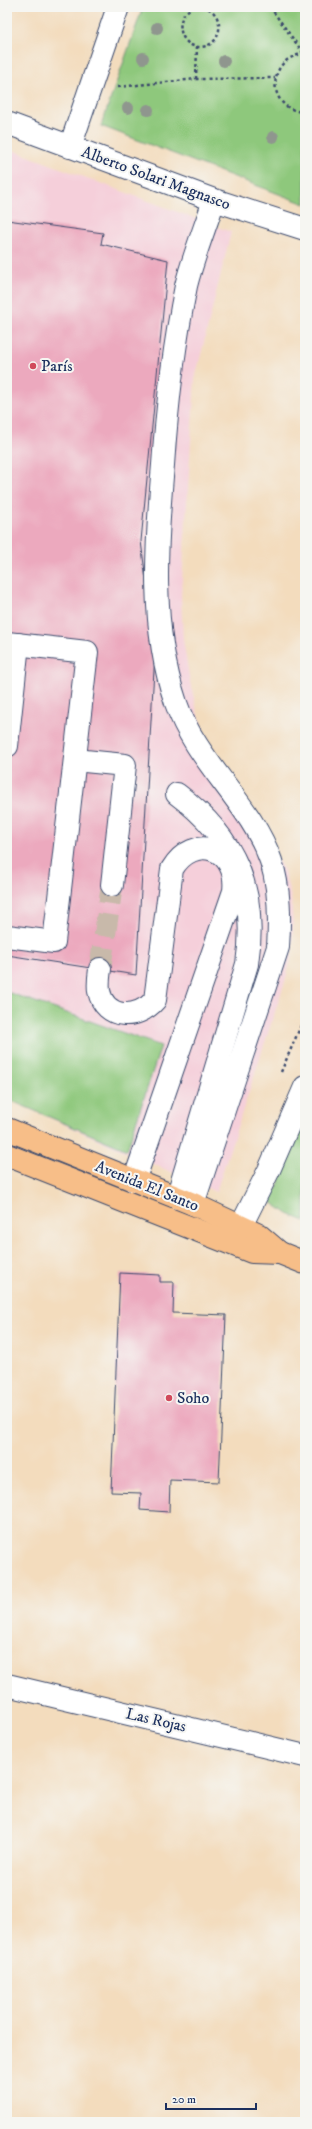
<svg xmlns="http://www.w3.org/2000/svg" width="312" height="2129" viewBox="0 0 312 2129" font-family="'IM FELL DW Pica',serif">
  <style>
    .built { fill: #f5cfda }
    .green { fill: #8ec87c; stroke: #547c6d }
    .building { fill: #eca9be }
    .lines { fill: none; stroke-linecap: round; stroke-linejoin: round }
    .minor-tunnel { stroke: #c8b9aa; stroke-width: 22; stroke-dasharray: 22 11; stroke-linecap: butt }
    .minor-casing { stroke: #3b496c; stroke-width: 24 }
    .major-casing { stroke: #3b496c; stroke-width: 24 }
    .path { stroke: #3b496c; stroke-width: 2.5; stroke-dasharray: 3 3; stroke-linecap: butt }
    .minor { stroke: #fff; stroke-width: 22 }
    .major { stroke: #f7be88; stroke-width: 22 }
    .tree { fill: #8f968e }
    .poi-dot { fill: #d1495b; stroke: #f6f6f2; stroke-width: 1.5 }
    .labels { text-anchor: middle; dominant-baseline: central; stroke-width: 4; stroke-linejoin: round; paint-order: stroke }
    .street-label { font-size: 16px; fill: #1b2f5e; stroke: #f6f6f2 }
    .poi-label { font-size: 16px; fill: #1b2f5e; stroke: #f6f6f2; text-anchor: start }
  </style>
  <rect width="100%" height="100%" fill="#f6f6f2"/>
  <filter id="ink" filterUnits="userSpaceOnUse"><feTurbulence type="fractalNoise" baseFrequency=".025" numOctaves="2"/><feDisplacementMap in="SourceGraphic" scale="8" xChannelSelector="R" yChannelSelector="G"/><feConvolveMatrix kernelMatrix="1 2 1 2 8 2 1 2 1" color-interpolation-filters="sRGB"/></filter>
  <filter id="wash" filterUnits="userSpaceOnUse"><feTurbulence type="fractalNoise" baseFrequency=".012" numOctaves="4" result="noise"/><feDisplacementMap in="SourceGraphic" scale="16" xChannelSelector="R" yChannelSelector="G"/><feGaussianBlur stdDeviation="0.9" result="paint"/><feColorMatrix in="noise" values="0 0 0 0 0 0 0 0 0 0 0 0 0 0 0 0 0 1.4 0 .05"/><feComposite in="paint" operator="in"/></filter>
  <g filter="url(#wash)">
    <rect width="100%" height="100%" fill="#f3dcbd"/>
    <polygon class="built" points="7,148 231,232 195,379 181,596 183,639 190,682 198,715 209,747 284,871 291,898 293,926 292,954 287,975 216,1192 7,1099"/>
    <g class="green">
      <polygon points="143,7 305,7 305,204 101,126"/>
      <polygon points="7,992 161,1046 127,1150 7,1099"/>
      <polygon points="305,1120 305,1221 288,1214 271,1202"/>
    </g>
    <g id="blocks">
      <g class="building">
        <polygon points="7,220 103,233 101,244 168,260 141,541 155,653 136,975 7,955"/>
        <polygon points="120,1273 160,1275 160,1282 174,1282 173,1313 226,1315 219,1482 170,1480 169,1512 140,1510 141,1493 111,1492"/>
      </g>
    </g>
  </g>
  <g filter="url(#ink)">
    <use href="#blocks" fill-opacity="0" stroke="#3b496c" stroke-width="1"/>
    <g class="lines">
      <polyline class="minor-tunnel" points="100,969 112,885"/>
      <g class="minor-casing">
        <g id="minor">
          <polyline points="7,123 214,200 305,229"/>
          <polyline points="70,147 118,7"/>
          <polyline points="7,643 87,652 54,942 7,936"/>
          <polyline points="7,746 18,644"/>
          <polyline points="75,760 125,765 112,885"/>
          <path d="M 177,794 C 236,838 258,891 247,964 L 177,1198"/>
          <path d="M 100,969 C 99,976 98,984 99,991 C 105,1020 138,1020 155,1000 L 172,869 C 194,832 239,848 234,891 L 134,1181"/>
          <path d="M 193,1204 L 278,947 C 280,918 280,889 271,861 C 251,803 196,762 176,703 C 150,627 156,544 163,465 C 167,406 174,345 186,286 C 193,257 205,228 214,200"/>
          <polyline points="241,1226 269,1170 305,1087"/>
          <polyline points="7,1685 305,1756"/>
        </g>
      </g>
      <g class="major-casing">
        <g id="major">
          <polyline points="7,1129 193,1204 259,1235 280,1253 305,1263"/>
          <polyline points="7,1155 252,1252 280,1253"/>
        </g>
      </g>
      <g class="path">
        <path d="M 195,7 C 172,14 178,48 201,47 C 224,45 225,14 205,7"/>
        <polyline points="270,7 304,54"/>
        <path d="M 305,54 C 266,56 265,111 305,112"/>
        <polyline points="196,79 197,46"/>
        <polyline points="118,87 196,79 275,78"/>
        <polyline points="281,1072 302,1023"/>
      </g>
      <use href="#minor" class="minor"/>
      <use href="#major" class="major"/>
    </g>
    <g class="tree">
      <circle cx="157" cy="28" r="6"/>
      <circle cx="143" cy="58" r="6"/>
      <circle cx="224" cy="61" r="6"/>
      <circle cx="128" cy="108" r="6"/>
      <circle cx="148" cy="110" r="6"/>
      <circle cx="273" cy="137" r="6"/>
    </g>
  </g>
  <g class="poi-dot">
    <circle cx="33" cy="366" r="4"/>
    <circle cx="169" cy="1398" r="4"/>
  </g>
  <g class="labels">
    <g class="street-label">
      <text transform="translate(156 178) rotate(20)">Alberto Solari Magnasco</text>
      <text transform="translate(147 1186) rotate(22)">Avenida El Santo</text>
      <text transform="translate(156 1720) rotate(13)">Las Rojas</text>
    </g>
    <g class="poi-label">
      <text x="41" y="366">París</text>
      <text x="177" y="1398">Soho</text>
    </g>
  </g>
  <rect width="312" height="2129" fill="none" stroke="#f6f6f2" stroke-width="24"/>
  <path d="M166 2103v6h90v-6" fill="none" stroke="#1b2f5e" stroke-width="2"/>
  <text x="172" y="2103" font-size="12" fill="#1b2f5e" stroke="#f6f6f2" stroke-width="3" paint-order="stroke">20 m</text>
</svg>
